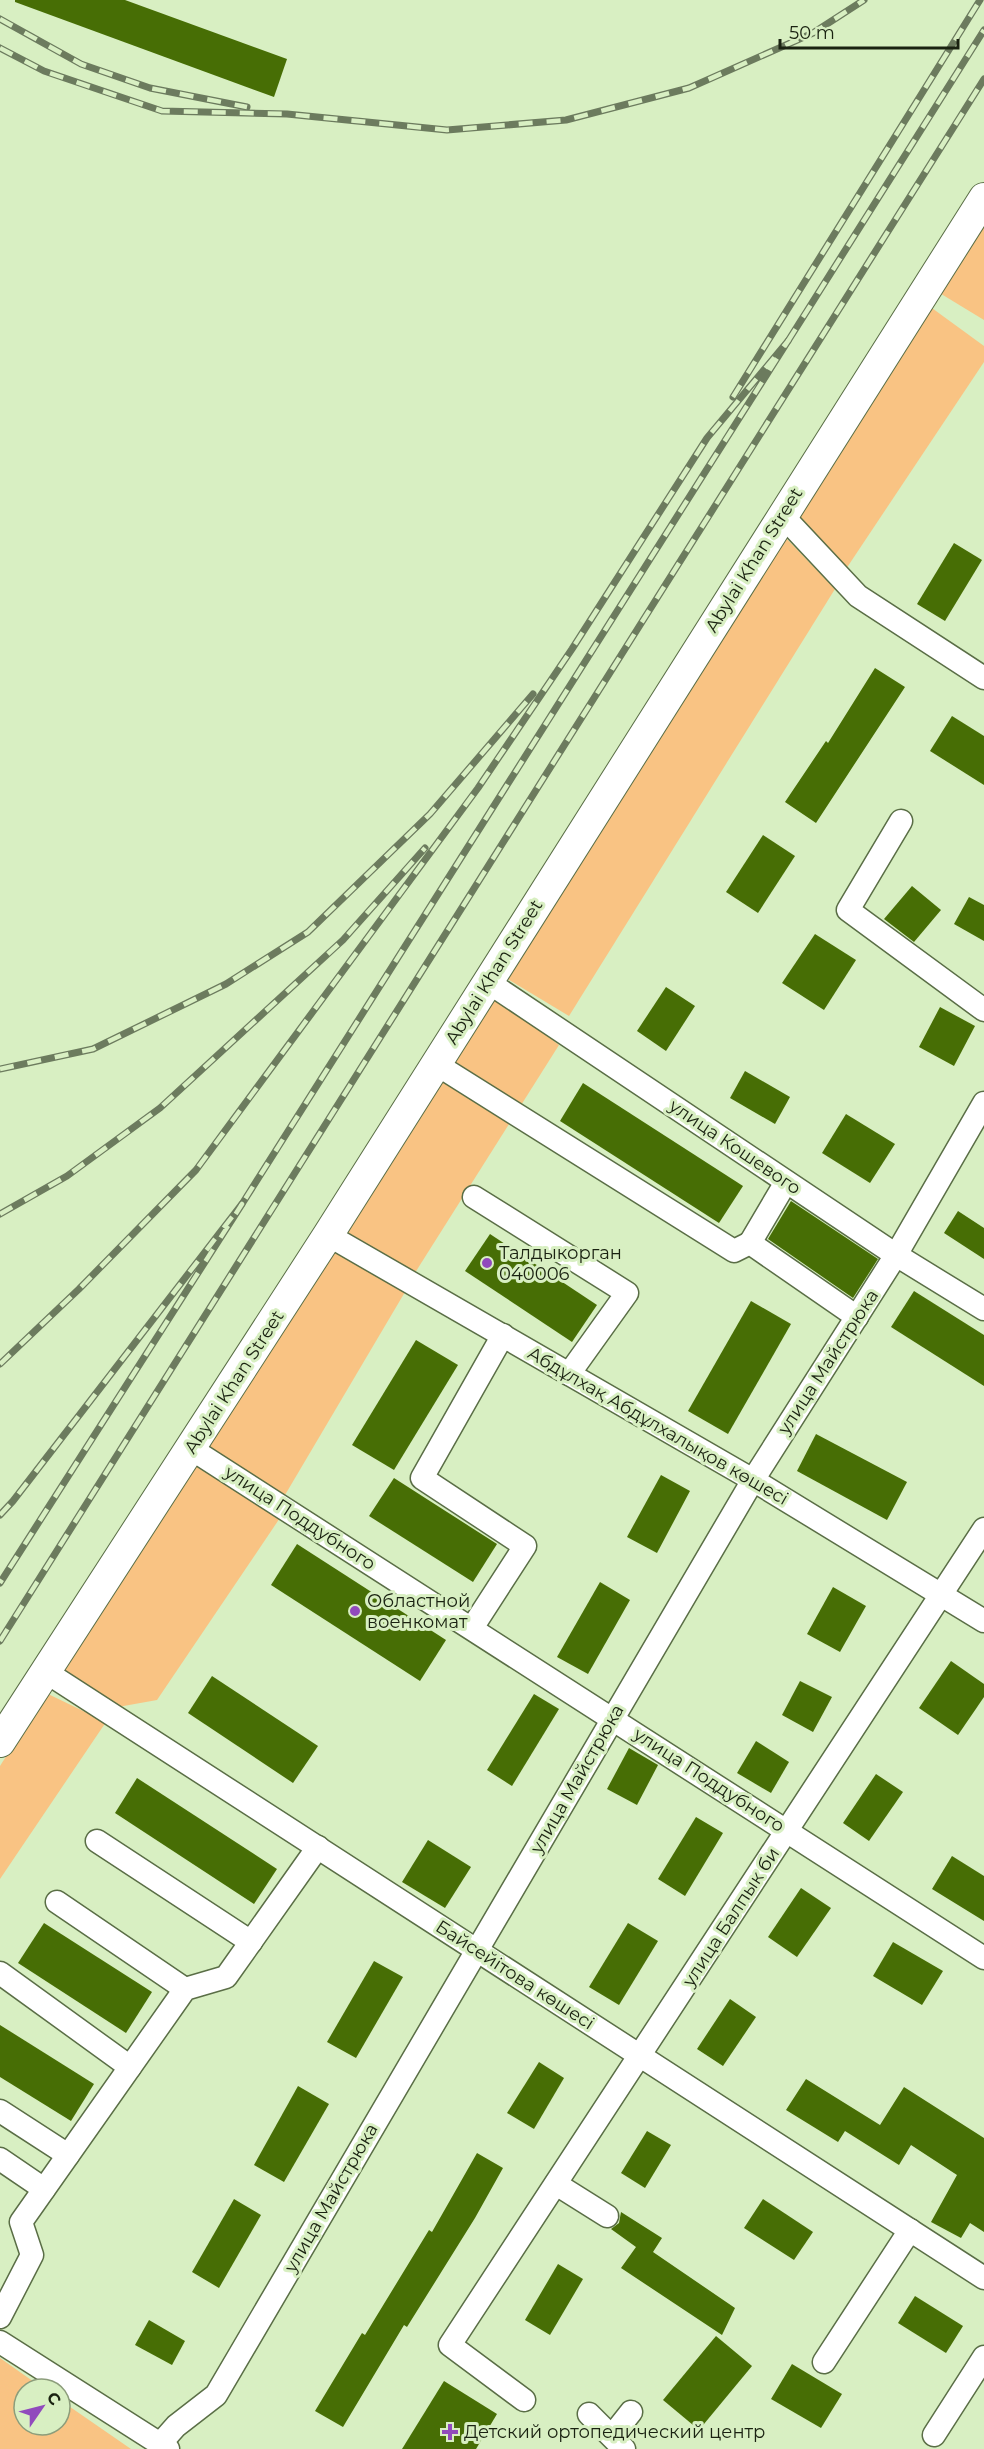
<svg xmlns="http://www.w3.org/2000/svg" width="984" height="2449" viewBox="0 0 984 2449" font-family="Montserrat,sans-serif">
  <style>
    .green { fill: #f9c383 }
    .building { fill: #476e05 }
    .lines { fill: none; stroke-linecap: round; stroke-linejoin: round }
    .minor-casing { stroke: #5a6e46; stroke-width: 25 }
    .major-casing { stroke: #5a6e46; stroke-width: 32 }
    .minor { stroke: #fff; stroke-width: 22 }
    .major { stroke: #fff; stroke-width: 30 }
    .rail-casing { stroke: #6c7b5e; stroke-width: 7 }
    .rail { stroke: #d8efc2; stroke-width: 4.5; stroke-dasharray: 14; stroke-linecap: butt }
    .poi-dot { fill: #914abd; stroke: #d8efc2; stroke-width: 2 }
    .labels { text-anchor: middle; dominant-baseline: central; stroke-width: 6; stroke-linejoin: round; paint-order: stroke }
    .street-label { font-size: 18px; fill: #1a2211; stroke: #d8efc2 }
    .poi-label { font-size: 18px; fill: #1a2211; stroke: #d8efc2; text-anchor: start }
  </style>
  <rect width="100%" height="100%" fill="#d8efc2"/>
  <g class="green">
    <polygon points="984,208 984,320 933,289"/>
    <polygon points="925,303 984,346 984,362 846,569 794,510"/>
    <polygon points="784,536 835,589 569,1016 506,978"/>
    <polygon points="492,993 559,1045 413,1276 342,1229"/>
    <polygon points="329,1247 405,1292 285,1495 202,1447"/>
    <polygon points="191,1458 286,1509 157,1700 118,1707 58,1669"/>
    <polygon points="46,1693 106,1722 0,1879 0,1766"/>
    <polygon points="0,2358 44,2389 24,2389 24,2425 60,2425 60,2400 131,2449 0,2449"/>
  </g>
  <g class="building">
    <polygon points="15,0 125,0 287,59 274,97 15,2"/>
    <polygon points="954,543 982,560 945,621 917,604"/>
    <polygon points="875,668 905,687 816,823 785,802 826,741 828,743"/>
    <polygon points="952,716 984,736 984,785 930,751"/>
    <polygon points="763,835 795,856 758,913 726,892"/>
    <polygon points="912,886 941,910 914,942 884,919"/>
    <polygon points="969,897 984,905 984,941 954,924"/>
    <polygon points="815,934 856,960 824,1010 782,983"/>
    <polygon points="666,987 695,1006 666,1051 637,1031"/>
    <polygon points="940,1007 975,1026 954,1066 919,1047"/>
    <polygon points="745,1071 790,1097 775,1124 730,1098"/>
    <polygon points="583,1083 743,1186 719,1223 560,1121"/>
    <polygon points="846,1114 895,1144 870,1183 822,1153"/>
    <polygon points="791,1201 878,1259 853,1298 768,1239"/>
    <polygon points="958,1211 984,1228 984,1259 944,1233"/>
    <polygon points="490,1234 597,1305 572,1342 465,1271"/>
    <polygon points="914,1291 984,1335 984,1386 891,1327"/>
    <polygon points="751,1301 791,1324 728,1434 688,1411"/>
    <polygon points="416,1340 458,1365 394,1470 352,1445"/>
    <polygon points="816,1434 907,1482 887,1520 797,1471"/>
    <polygon points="661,1475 690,1491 657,1553 627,1537"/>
    <polygon points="394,1478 497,1544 473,1582 369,1516"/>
    <polygon points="297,1544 446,1640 420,1681 271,1585"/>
    <polygon points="600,1582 630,1600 588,1674 557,1657"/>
    <polygon points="833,1587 866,1606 840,1652 807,1634"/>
    <polygon points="951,1661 984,1684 984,1697 958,1735 919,1708"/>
    <polygon points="212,1676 318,1746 293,1783 188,1713"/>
    <polygon points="800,1681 832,1697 813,1732 782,1715"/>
    <polygon points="534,1694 559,1709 512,1786 487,1770"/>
    <polygon points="756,1741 789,1762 771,1793 737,1773"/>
    <polygon points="629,1748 658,1765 637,1805 607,1789"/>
    <polygon points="876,1774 903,1792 869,1841 843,1823"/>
    <polygon points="137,1778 277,1869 254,1904 115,1813"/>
    <polygon points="696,1817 723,1833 685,1896 658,1879"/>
    <polygon points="428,1840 471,1867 445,1908 402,1882"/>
    <polygon points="952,1856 984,1876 984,1921 932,1889"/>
    <polygon points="801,1888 831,1908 797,1957 768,1937"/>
    <polygon points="44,1923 152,1992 126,2033 18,1963"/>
    <polygon points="628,1923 658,1941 619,2005 589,1987"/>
    <polygon points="893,1942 943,1971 922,2005 873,1976"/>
    <polygon points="374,1961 403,1977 356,2058 327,2042"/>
    <polygon points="730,1999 756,2017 723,2066 697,2049"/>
    <polygon points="0,2025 94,2084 71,2121 0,2077"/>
    <polygon points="539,2062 564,2078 534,2129 507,2113"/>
    <polygon points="806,2079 880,2125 904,2087 984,2138 984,2232 970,2223 961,2238 931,2222 957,2175 911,2145 899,2165 845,2131 838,2142 786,2110"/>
    <polygon points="298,2086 329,2104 284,2182 254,2165"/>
    <polygon points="647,2131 671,2145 645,2188 621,2173"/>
    <polygon points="477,2153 503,2168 475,2218 407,2327 404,2325 343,2427 315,2411 362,2333 365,2335 429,2230 432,2232"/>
    <polygon points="234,2199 261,2215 219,2288 192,2272"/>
    <polygon points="763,2199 813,2232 794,2260 744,2228"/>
    <polygon points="621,2212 662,2238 653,2252 735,2308 722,2335 621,2268 636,2247 611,2229 619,2223"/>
    <polygon points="558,2264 583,2279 550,2335 525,2320"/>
    <polygon points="915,2296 963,2326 946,2353 898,2323"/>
    <polygon points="149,2320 185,2341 172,2365 135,2345"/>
    <polygon points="716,2336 752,2366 699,2430 663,2400"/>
    <polygon points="792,2364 842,2394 821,2428 771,2399"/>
    <polygon points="444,2381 497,2414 476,2449 402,2449"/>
  </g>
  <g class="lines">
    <g class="minor-casing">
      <g id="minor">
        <polyline points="782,515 858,596 984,678"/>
        <polyline points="901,821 848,910 984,1010"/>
        <polyline points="488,982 896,1255 984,1309"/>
        <polyline points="436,1064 734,1251 750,1243 857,1317"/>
        <polyline points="474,1197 627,1293 569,1374"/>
        <polyline points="328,1235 753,1480 984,1621"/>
        <polyline points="750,1243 786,1182"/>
        <polyline points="190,1448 984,1958"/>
        <polyline points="472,1628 525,1546 422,1478 503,1335"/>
        <polyline points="46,1672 984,2278"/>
        <polyline points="97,1841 251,1942"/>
        <polyline points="57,1902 185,1989"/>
        <polyline points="0,1973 130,2067"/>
        <polyline points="0,2111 68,2155"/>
        <polyline points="0,2159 44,2189"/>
        <polyline points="556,2184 607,2216"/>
        <polyline points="0,2317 32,2255 21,2222 185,1989 226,1977 318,1847"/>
        <polyline points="0,2342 168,2449"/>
        <polyline points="824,2362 910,2230"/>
        <polyline points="524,2400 450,2345 984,1529"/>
        <polyline points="589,2414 624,2449"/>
        <polyline points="934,2435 984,2357"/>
        <polyline points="612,2436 631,2412"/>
        <polyline points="160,2444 176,2426 216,2395 753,1480 896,1255 984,1103"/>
      </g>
    </g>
    <g class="major-casing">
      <polyline id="major" points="0,1742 328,1235 984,198"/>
    </g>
    <use href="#minor" class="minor"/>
    <use href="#major" class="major"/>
    <g class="rail-casing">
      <g id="rail">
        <polyline points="0,19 81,64 150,88 247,107"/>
        <polyline points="0,48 44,71 162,111 287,114 447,130 566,120 689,88 813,33 864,0"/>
        <polyline points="788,341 984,30"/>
        <polyline points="733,397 980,0"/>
        <polyline points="0,1069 93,1049 226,984 308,932 430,814 533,694"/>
        <polyline points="0,1214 67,1176 160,1108 343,940 425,848"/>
        <polyline points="0,1364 79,1289 196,1170 478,788 572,649 707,438 788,341 242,1204"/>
        <polyline points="0,1515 13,1501 242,1204 0,1583"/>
        <polyline points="0,1641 984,79"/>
      </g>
    </g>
    <use href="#rail" class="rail"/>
  </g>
  <g class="poi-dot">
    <circle cx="487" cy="1263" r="6"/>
    <circle cx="355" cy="1611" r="6"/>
    <path d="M447 2423h6v6h6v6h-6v6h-6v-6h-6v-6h6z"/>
  </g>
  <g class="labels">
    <g class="street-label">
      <text transform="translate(754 560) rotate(-58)">Abylai Khan Street</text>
      <text transform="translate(494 972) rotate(-58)">Abylai Khan Street</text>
      <text transform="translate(735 1147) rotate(34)">улица Кошевого</text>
      <text transform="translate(828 1362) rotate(-57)">улица Майстрюка</text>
      <text transform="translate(234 1382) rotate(-57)">Abylai Khan Street</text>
      <text transform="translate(658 1426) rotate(30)">Абдұлхақ Абдұлхалықов көшесі</text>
      <text transform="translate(300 1518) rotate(33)">улица Поддубного</text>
      <text transform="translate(577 1779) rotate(-60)">улица Майстрюка</text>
      <text transform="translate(709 1780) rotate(33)">улица Поддубного</text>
      <text transform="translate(731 1917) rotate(-57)">улица Балпык би</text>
      <text transform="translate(515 1975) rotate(33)">Байсейітова көшесі</text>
      <text transform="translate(331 2198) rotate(-60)">улица Майстрюка</text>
    </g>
    <g class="poi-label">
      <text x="499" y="1253">Талдыкорган<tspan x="499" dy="21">040006</tspan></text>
      <text x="367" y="1601">Областной<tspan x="367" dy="21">военкомат</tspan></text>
      <text x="464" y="2432">Детский ортопедический центр</text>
    </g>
  </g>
  <g transform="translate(42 2407) rotate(55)"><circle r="28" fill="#d8efc2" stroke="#8c9d7b" stroke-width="1.5"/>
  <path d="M0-4.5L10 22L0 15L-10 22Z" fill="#914abd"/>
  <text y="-9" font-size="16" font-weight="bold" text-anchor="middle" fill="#1a2211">С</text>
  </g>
  <path d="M780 39v9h178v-9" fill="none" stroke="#1a2211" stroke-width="3"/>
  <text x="789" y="39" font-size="18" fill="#1a2211" stroke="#d8efc2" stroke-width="4.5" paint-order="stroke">50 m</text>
</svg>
